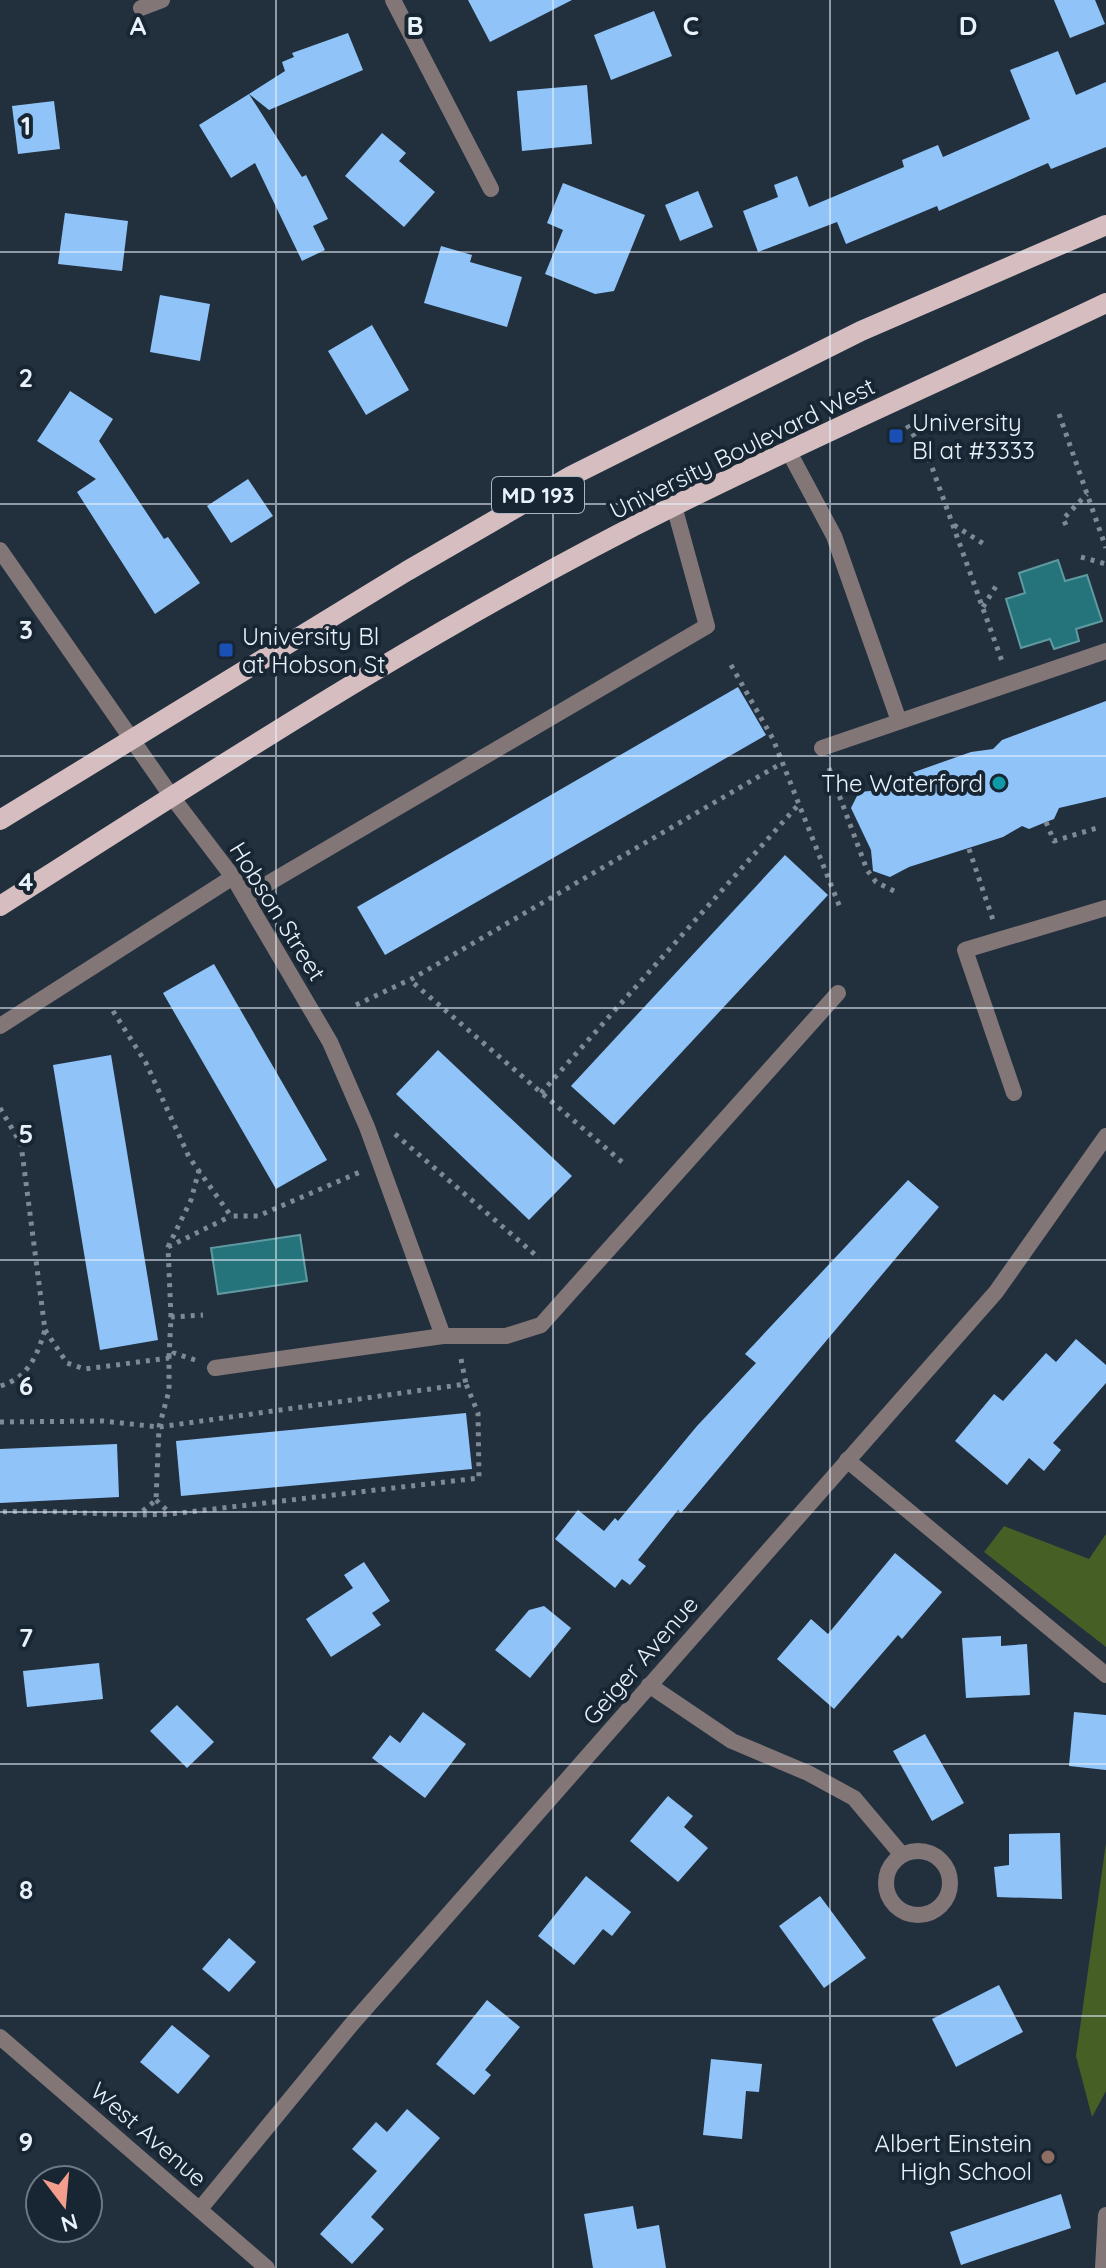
<svg xmlns="http://www.w3.org/2000/svg" width="1106" height="2268" viewBox="0 0 1106 2268" font-family="Quicksand,sans-serif">
  <style>
    .green { fill: #465f24 }
    .water { fill: #25747b; stroke: #609aa1; stroke-width: 2 }
    .building { fill: #90c4f9 }
    .lines { fill: none; stroke-linecap: round; stroke-linejoin: round }
    .path { stroke: #7e8995; stroke-width: 5; stroke-dasharray: 4 6; stroke-linecap: butt }
    .lane { stroke: #827677; stroke-width: 16 }
    .street { stroke: #827677; stroke-width: 16 }
    .primary { stroke: #d6bec0; stroke-width: 20 }
    .grid { fill: none; stroke: #e9f2fb; stroke-width: 2; stroke-opacity: 0.55 }
    .transit-dot { fill: #1a4fb4; stroke: #182634; stroke-width: 3 }
    .culture-dot { fill: #0f9aa8; stroke: #182634; stroke-width: 3 }
    .education-dot { fill: #8d6e63; stroke: #182634; stroke-width: 3 }
    .labels { text-anchor: middle; dominant-baseline: central; stroke-width: 8; stroke-linejoin: round; paint-order: stroke }
    .shield { fill: #182634; stroke: #aab5bf; stroke-width: 2 }
    .shield-label { font-size: 22px; font-weight: bold; fill: #e9f2fb }
    .poi-label { font-size: 24px; fill: #e9f2fb; stroke: #182634; text-anchor: start }
    .street-label { font-size: 24px; fill: #e9f2fb; stroke: #182634 }
    .grid-label { font-size: 26px; text-anchor: middle; font-weight: bold; fill: #e9f2fb; stroke: #182634; stroke-width: 8; stroke-linejoin: round; paint-order: stroke }
  </style>
  <rect width="100%" height="100%" fill="#22303e"/>
  <g class="green">
    <polygon points="1004,1526 1089,1559 1106,1534 1106,1647 984,1552"/>
    <polygon points="1106,1843 1106,2091 1092,2117 1076,2056"/>
  </g>
  <g class="water">
    <polygon points="1058,560 1065,581 1087,575 1102,621 1076,629 1079,641 1054,649 1050,639 1021,648 1006,599 1025,593 1019,573"/>
    <polygon points="300,1235 307,1281 218,1294 211,1248"/>
  </g>
  <g class="building">
    <polygon points="468,0 572,0 490,42"/>
    <polygon points="1054,0 1095,0 1105,24 1070,38"/>
    <polygon points="654,11 672,56 611,80 594,35"/>
    <polygon points="348,33 363,70 269,110 249,94 285,71 282,62 294,57 292,53"/>
    <polygon points="1058,51 1076,95 1106,82 1106,147 1051,169 1048,163 939,211 937,206 846,244 837,222 758,252 743,211 778,197 774,185 797,176 809,207 904,167 902,160 938,145 943,157 1030,119 1010,70"/>
    <polygon points="587,85 592,144 522,151 517,91"/>
    <polygon points="249,94 302,177 306,175 328,219 313,226 325,250 302,261 255,163 231,178 199,125"/>
    <polygon points="54,101 60,149 18,154 12,106"/>
    <polygon points="382,133 406,153 399,161 435,192 404,227 345,176"/>
    <polygon points="563,183 645,215 614,291 595,294 545,274 563,230 547,223"/>
    <polygon points="698,191 713,227 680,241 665,205"/>
    <polygon points="65,213 128,221 122,271 58,264"/>
    <polygon points="441,246 472,255 470,262 522,277 507,327 424,303"/>
    <polygon points="160,295 210,304 200,361 150,352"/>
    <polygon points="372,325 409,390 366,415 328,351"/>
    <polygon points="70,391 113,419 99,441 164,539 168,537 200,583 155,614 77,492 96,479 37,441"/>
    <polygon points="248,479 273,516 231,543 207,506"/>
    <polygon points="738,687 766,735 385,955 357,907"/>
    <polygon points="1106,701 1106,797 1059,808 1054,819 1046,822 1029,829 1022,826 1003,837 909,867 890,877 873,871 871,850 851,808 859,792 881,790 903,776 971,752 993,749 1002,740"/>
    <polygon points="785,855 828,895 614,1125 571,1086"/>
    <polygon points="214,964 327,1160 276,1189 163,993"/>
    <polygon points="438,1050 572,1176 529,1220 396,1094"/>
    <polygon points="111,1055 158,1340 100,1350 53,1065"/>
    <polygon points="908,1180 939,1207 681,1513 678,1510 638,1560 646,1566 630,1585 622,1579 615,1588 555,1539 578,1510 604,1531 615,1518 618,1521 697,1426 756,1363 745,1354"/>
    <polygon points="1076,1339 1106,1365 1106,1383 1053,1443 1061,1450 1044,1471 1029,1458 1007,1485 955,1441 994,1394 1003,1401 1046,1353 1056,1362"/>
    <polygon points="466,1413 472,1469 181,1496 176,1441"/>
    <polygon points="117,1444 119,1497 0,1503 0,1449"/>
    <polygon points="895,1553 942,1592 902,1639 898,1635 834,1709 777,1659 811,1619 828,1634"/>
    <polygon points="364,1562 390,1601 372,1613 381,1625 331,1657 306,1619 353,1588 344,1575"/>
    <polygon points="544,1606 571,1628 530,1678 495,1650 529,1610"/>
    <polygon points="1001,1636 1001,1646 1027,1644 1030,1695 966,1698 962,1638"/>
    <polygon points="99,1663 103,1699 27,1707 23,1671"/>
    <polygon points="177,1705 214,1742 187,1768 150,1731"/>
    <polygon points="423,1712 466,1744 425,1798 372,1758 390,1735 400,1743"/>
    <polygon points="1074,1712 1106,1715 1106,1770 1069,1766"/>
    <polygon points="925,1734 964,1803 932,1821 893,1751"/>
    <polygon points="668,1796 693,1816 684,1827 708,1848 678,1882 630,1841"/>
    <polygon points="1060,1833 1062,1899 997,1897 994,1867 1009,1865 1009,1834"/>
    <polygon points="586,1876 631,1912 612,1936 603,1929 574,1965 538,1936"/>
    <polygon points="820,1896 866,1958 824,1988 779,1926"/>
    <polygon points="229,1938 256,1962 229,1992 202,1969"/>
    <polygon points="999,1985 1023,2032 956,2067 932,2019"/>
    <polygon points="487,2000 520,2027 485,2070 491,2075 474,2095 436,2064"/>
    <polygon points="172,2025 210,2056 178,2094 140,2062"/>
    <polygon points="711,2059 762,2064 759,2092 746,2091 742,2139 703,2135"/>
    <polygon points="407,2109 440,2138 371,2217 384,2229 352,2264 320,2234 377,2171 352,2149 376,2122 387,2132"/>
    <polygon points="1061,2194 1071,2228 961,2265 950,2232"/>
    <polygon points="633,2206 637,2229 659,2225 666,2268 593,2268 584,2214"/>
  </g>
  <g class="lines">
    <g class="path">
      <polyline points="1059,414 1106,548"/>
      <polyline points="907,425 929,459 1003,664"/>
      <polyline points="954,525 987,546"/>
      <polyline points="1066,525 1063,519 1087,494"/>
      <polyline points="1081,557 1106,564"/>
      <polyline points="983,607 998,583"/>
      <polyline points="731,665 773,739 841,910"/>
      <polyline points="829,768 867,870 876,882 896,892"/>
      <polyline points="1046,822 1054,841 1097,828"/>
      <polyline points="969,849 993,920"/>
      <polyline points="356,1005 409,980"/>
      <polyline points="113,1011 146,1063 189,1157 231,1216 258,1216 360,1172"/>
      <polyline points="541,1093 799,804"/>
      <path d="M 0,1108 L 21,1144 L 45,1330 C 37,1356 28,1378 0,1386"/>
      <polyline points="395,1134 539,1258"/>
      <polyline points="622,1162 410,980 782,763"/>
      <polyline points="168,1247 231,1216"/>
      <polyline points="171,1317 168,1247 191,1200 199,1170"/>
      <polyline points="45,1330 67,1363 85,1369 169,1358 169,1391 159,1427 156,1500 138,1515"/>
      <polyline points="461,1359 466,1384"/>
      <polyline points="195,1360 174,1353 169,1358 171,1317 203,1315"/>
      <path d="M 0,1422 L 103,1421 L 159,1427 L 466,1384 L 478,1413 L 479,1478 L 171,1514 C 114,1517 57,1509 0,1512"/>
      <polyline points="156,1500 170,1513"/>
    </g>
    <g class="lane">
      <polyline points="393,0 491,189"/>
      <polyline points="141,8 162,0"/>
      <polyline points="789,452 834,536 899,721"/>
      <polyline points="822,748 1106,651"/>
      <polyline points="245,897 707,626 674,506"/>
      <polyline points="0,1026 233,877"/>
      <polyline points="1014,1093 965,950 1106,908"/>
      <polyline points="215,1368 443,1336 506,1336 541,1325 838,993"/>
      <polyline points="847,1460 1106,1675"/>
      <polyline points="649,1685 732,1741 808,1773 854,1798 902,1855"/>
      <circle cx="918" cy="1883" r="32"/>
      <polyline points="1103,2268 1106,2215"/>
    </g>
    <g class="street">
      <polyline points="0,550 172,797 233,877 330,1042 367,1127 443,1336"/>
      <polyline points="0,2037 267,2268"/>
      <polyline points="200,2209 351,2025 996,1292 1106,1136"/>
    </g>
    <g class="primary">
      <polyline points="0,820 407,571 571,476 861,331 1106,225"/>
      <path d="M 0,906 C 220,766 441,621 676,505 C 817,435 963,371 1106,303"/>
    </g>
  </g>
  <path class="grid" d="M 276,0 L 276,2268M 553,0 L 553,2268M 830,0 L 830,2268M 0,252 L 1106,252M 0,504 L 1106,504M 0,756 L 1106,756M 0,1008 L 1106,1008M 0,1260 L 1106,1260M 0,1512 L 1106,1512M 0,1764 L 1106,1764M 0,2016 L 1106,2016"/>
  <g class="transit-dot">
    <rect x="888" y="428" width="16" height="16" rx="4"/>
    <rect x="218" y="642" width="16" height="16" rx="4"/>
  </g>
  <circle class="culture-dot" cx="999" cy="783" r="8"/>
  <circle class="education-dot" cx="1048" cy="2157" r="8"/>
  <g class="labels">
    <rect class="shield" x="492" y="477" width="92" height="36" rx="6"/>
    <g class="shield-label">
      <text x="538" y="495">MD 193</text>
    </g>
    <g class="poi-label">
      <text x="912" y="422">University<tspan x="912" dy="28">Bl at #3333</tspan></text>
      <text x="242" y="636">University Bl<tspan x="242" dy="28">at Hobson St</tspan></text>
      <text x="983" y="783" text-anchor="end">The Waterford</text>
      <text x="1032" y="2143" text-anchor="end">Albert Einstein<tspan x="1032" dy="28">High School</tspan></text>
    </g>
    <g class="street-label">
      <text transform="translate(742 448) rotate(-26)">University Boulevard West</text>
      <text transform="translate(278 911) rotate(58)">Hobson Street</text>
      <text transform="translate(640 1660) rotate(-49)">Geiger Avenue</text>
      <text transform="translate(149 2134) rotate(41)">West Avenue</text>
    </g>
  </g>
  <g class="grid-label">
    <text x="138" y="35">A</text>
    <text x="415" y="35">B</text>
    <text x="691" y="35">C</text>
    <text x="968" y="35">D</text>
    <text x="26" y="135">1</text>
    <text x="26" y="387">2</text>
    <text x="26" y="639">3</text>
    <text x="26" y="891">4</text>
    <text x="26" y="1143">5</text>
    <text x="26" y="1395">6</text>
    <text x="26" y="1647">7</text>
    <text x="26" y="1899">8</text>
    <text x="26" y="2151">9</text>
  </g>
  <g transform="translate(64 2204) rotate(164)"><circle r="38" fill="#182634" stroke="#6c7884" stroke-width="2"/>
  <path d="M0-6L14 30L0 20L-14 30Z" fill="#f59d8d"/>
  <text y="-12" font-size="22" font-weight="bold" text-anchor="middle" fill="#e9f2fb">N</text>
  </g>
</svg>
